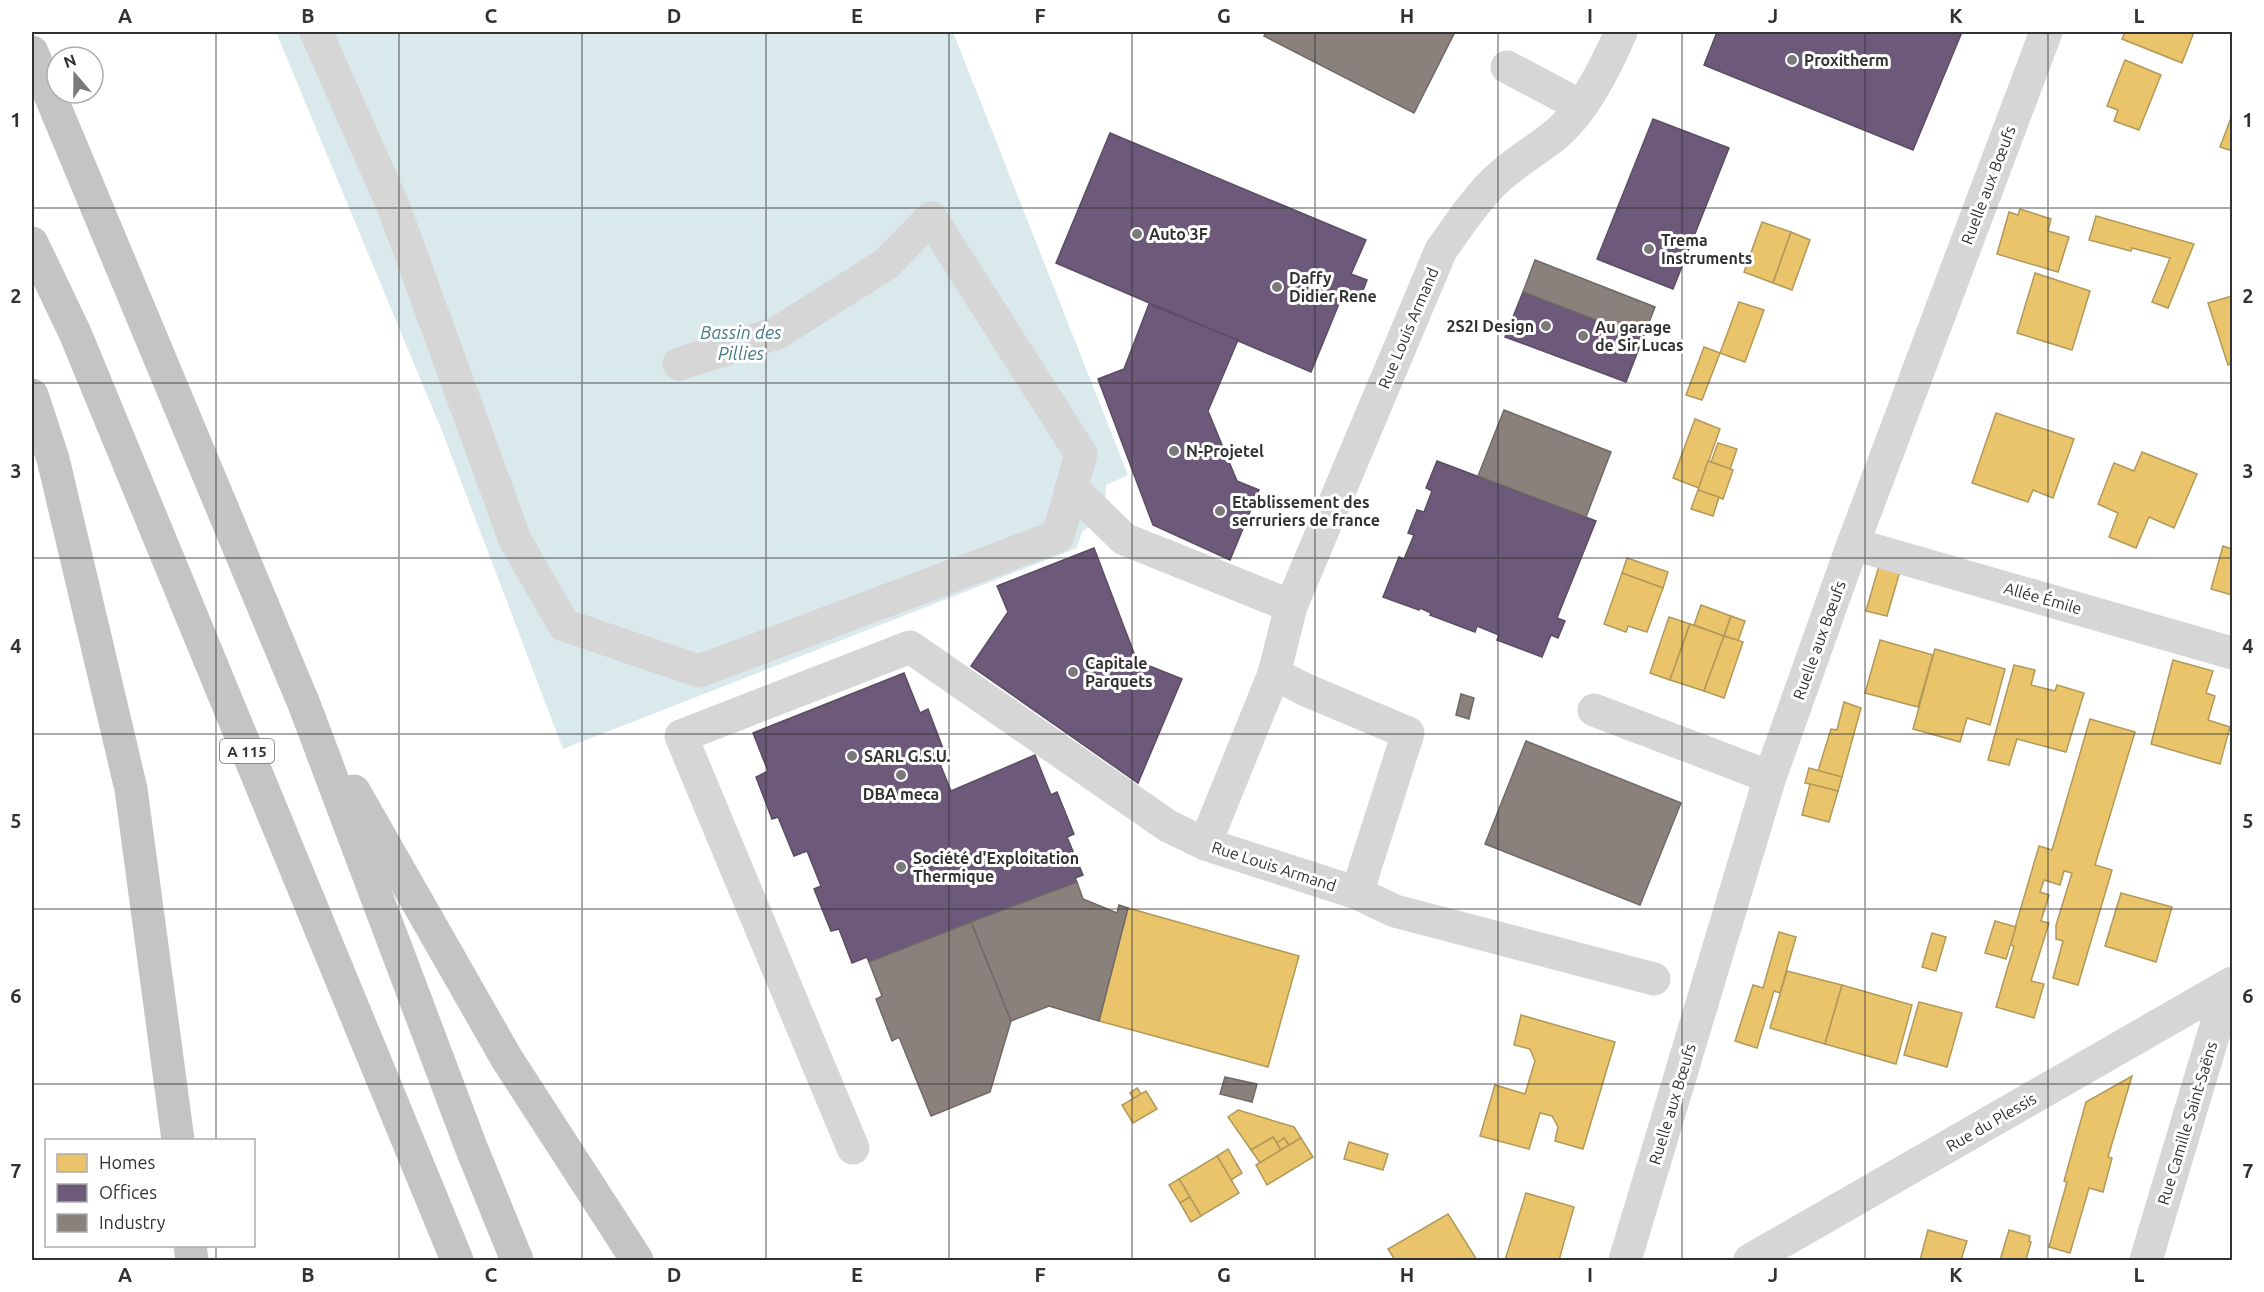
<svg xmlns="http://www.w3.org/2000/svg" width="2264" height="1292" viewBox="0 0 2264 1292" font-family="Ubuntu,sans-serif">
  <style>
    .water { fill: #d9e9ec }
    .homes { fill: #e9c46a; stroke: #b29859; stroke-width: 1.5 }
    .offices { fill: #6d597a; stroke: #5b4d64; stroke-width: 1.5 }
    .industry { fill: #8a817c; stroke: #706966; stroke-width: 1.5 }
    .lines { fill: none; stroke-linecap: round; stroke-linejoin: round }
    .minor { stroke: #d6d6d6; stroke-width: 33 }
    .highway { stroke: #c4c4c4; stroke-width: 33 }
    .grid { fill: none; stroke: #323232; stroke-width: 1.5; stroke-opacity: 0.55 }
    .poi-dot { fill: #7a7a7a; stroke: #fff; stroke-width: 2 }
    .labels { text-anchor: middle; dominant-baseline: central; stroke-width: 6; stroke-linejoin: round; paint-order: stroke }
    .shield { fill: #fff; stroke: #707070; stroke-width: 1.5 }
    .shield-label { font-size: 15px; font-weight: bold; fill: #323232 }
    .poi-label { font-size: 16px; font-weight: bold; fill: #323232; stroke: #fff; text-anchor: start }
    .street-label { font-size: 16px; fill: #323232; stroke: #fff }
    .water-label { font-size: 18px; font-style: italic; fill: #467a85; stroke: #fff }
    .neatline { fill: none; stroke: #323232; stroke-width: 2 }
    .grid-label { font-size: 20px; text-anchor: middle; font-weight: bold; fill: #323232 }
  </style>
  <rect width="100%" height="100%" fill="#fff"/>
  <polygon class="water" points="276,32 953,32 1128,475 1106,485 1105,514 1082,532 1077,548 563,749 442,431"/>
  <g class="homes">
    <polygon points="2125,32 2194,32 2182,63 2122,39"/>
    <polygon points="2125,60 2161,75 2139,130 2114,121 2118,110 2107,106"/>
    <polygon points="2232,115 2232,151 2220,147"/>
    <polygon points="2020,209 2051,219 2048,231 2069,237 2058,272 1997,254 2009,212 2018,215"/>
    <polygon points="2096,216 2194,244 2168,308 2152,302 2170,258 2132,248 2131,251 2089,240"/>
    <polygon points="1762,222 1791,232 1773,283 1744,272"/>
    <polygon points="1791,232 1810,240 1792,290 1773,283"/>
    <polygon points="2035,273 2090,291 2072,350 2017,333"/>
    <polygon points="2232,296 2232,363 2228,365 2208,303"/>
    <polygon points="1739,302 1764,310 1745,362 1720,353"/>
    <polygon points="1704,347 1720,353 1702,400 1686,395"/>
    <polygon points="1996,413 2074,439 2053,498 2033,490 2028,502 1972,483"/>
    <polygon points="1695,419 1720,429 1699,488 1673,478"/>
    <polygon points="1718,443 1737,449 1730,469 1711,462"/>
    <polygon points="2142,452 2197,474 2174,528 2149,517 2136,548 2109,537 2118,513 2098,504 2114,463 2134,471"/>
    <polygon points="1708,461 1733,470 1723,499 1698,490"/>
    <polygon points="1698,490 1719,497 1713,516 1691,509"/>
    <polygon points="2223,546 2232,549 2232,595 2211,589"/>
    <polygon points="1627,558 1668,572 1663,588 1622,573"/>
    <polygon points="1879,566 1900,571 1887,616 1866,611"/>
    <polygon points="1622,573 1663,588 1647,632 1628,626 1626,632 1604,624"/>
    <polygon points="1701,605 1731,616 1724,636 1694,625"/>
    <polygon points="1731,616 1745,621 1738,641 1724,636"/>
    <polygon points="1669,617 1690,624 1670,680 1650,673"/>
    <polygon points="1690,624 1724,636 1704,691 1670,680"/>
    <polygon points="1724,636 1743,642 1724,698 1704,691"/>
    <polygon points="1880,640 1933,655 1918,707 1865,693"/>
    <polygon points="1935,649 2005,669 1990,725 1967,718 1960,742 1913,729"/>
    <polygon points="2173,660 2213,671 2206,693 2215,696 2208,720 2230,727 2220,764 2151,744"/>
    <polygon points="2014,665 2035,670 2031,685 2055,691 2057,685 2084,693 2066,752 2017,739 2009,765 1988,760"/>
    <polygon points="1844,702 1861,708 1842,777 1818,771 1831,729 1837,730"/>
    <polygon points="2090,719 2135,732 2095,865 2112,870 2078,985 2053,978 2063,941 2056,939 2056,925 2072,873 2064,871 2060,885 2044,880 2040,892 2049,895 2041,921 2049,923 2031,981 2044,984 2034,1018 1996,1007 2014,946 2010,945 2039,846 2052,850"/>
    <polygon points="1809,768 1842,777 1838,791 1805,783"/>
    <polygon points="1810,784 1838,791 1829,822 1802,815"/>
    <polygon points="2121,893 2172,907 2156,962 2105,946"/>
    <polygon points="1128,908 1299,956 1268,1067 1099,1021"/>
    <polygon points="1995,921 2016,927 2006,959 1985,953"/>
    <polygon points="1779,932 1796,937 1780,993 1774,991 1757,1048 1735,1041 1753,985 1763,988"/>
    <polygon points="1932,933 1946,937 1936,971 1922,967"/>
    <polygon points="1787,971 1842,985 1825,1044 1770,1028"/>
    <polygon points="1842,985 1912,1005 1896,1064 1825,1044"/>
    <polygon points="1919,1002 1962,1013 1947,1067 1904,1055"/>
    <polygon points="1521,1015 1615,1042 1583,1149 1555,1141 1558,1127 1552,1116 1540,1113 1529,1149 1480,1136 1495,1085 1525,1094 1535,1061 1530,1049 1514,1045"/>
    <polygon points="2132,1076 2108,1157 2112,1158 2103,1192 2089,1188 2070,1253 2049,1247 2067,1182 2064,1181 2086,1102"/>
    <polygon points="1137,1088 1141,1094 1134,1099 1130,1093"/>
    <polygon points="1146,1091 1157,1109 1133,1123 1122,1105"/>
    <polygon points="1238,1110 1294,1127 1301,1138 1289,1145 1284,1138 1277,1143 1273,1137 1251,1150 1228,1117"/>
    <polygon points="1273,1137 1281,1150 1260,1163 1251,1150"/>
    <polygon points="1284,1138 1289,1145 1281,1150 1277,1143"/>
    <polygon points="1301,1138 1313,1157 1267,1185 1256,1165"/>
    <polygon points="1349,1142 1388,1154 1383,1170 1344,1159"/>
    <polygon points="1228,1149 1242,1173 1231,1180 1217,1156"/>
    <polygon points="1217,1156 1239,1193 1201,1216 1179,1179"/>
    <polygon points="1179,1179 1190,1197 1180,1203 1169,1185"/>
    <polygon points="1526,1193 1574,1207 1559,1260 1505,1260"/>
    <polygon points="1190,1197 1201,1216 1191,1222 1180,1203"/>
    <polygon points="1448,1214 1477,1260 1395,1260 1388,1249"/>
    <polygon points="1928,1230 1967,1241 1961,1260 1920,1260"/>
    <polygon points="2009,1230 2030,1236 2029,1241 2031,1242 2026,1260 2000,1260"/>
  </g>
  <g class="offices">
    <polygon points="1717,32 1962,32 1913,150 1704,65"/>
    <polygon points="1653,119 1729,148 1673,289 1597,259"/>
    <polygon points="1110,133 1366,240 1351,274 1367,280 1359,301 1343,294 1311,372 1056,263"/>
    <polygon points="1523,292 1643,338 1626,382 1505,337"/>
    <polygon points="1149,304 1238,340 1208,411 1237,481 1259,490 1230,560 1153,525 1098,379 1124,369"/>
    <polygon points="1437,461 1596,521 1557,618 1565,621 1558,638 1551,635 1542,657 1497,640 1499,635 1477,626 1475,632 1430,615 1431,613 1420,608 1419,610 1383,597 1399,557 1404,559 1414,535 1408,533 1417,510 1424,512 1432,491 1426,488"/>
    <polygon points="1094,548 1137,661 1182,679 1138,783 971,666 1008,612 997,586"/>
    <polygon points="904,673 920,713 928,709 944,751 936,754 951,791 1035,755 1051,795 1057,792 1074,834 1067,837 1083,875 1075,878 1077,882 869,962 867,957 852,963 839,929 831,931 814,889 821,886 807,851 794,856 778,817 772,819 756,777 768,771 753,733"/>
  </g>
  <g class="industry">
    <polygon points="1266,32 1455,32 1414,113 1264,36"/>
    <polygon points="1535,260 1655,307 1643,338 1523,292"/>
    <polygon points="1504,410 1611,452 1586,517 1478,476"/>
    <polygon points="1461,694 1474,698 1469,719 1456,715"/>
    <polygon points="1526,741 1681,803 1640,905 1485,844"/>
    <polygon points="1077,882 1083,899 1117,913 1119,905 1128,908 1099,1021 1049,1006 1011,1021 971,922"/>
    <polygon points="971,922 1011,1021 990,1092 931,1116 899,1037 892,1041 876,999 882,996 869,962"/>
    <polygon points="1225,1077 1257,1084 1252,1102 1220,1094"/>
  </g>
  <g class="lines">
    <g class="minor">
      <polyline points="316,32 394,208 515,540 564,625 699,671 1058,536 1081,454 931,218 886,264 777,333 679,364"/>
      <polyline points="1507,67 1581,106"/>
      <polyline points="1072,488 1124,539 1291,606"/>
      <polyline points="1853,544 2232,653"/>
      <path d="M 1274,674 L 1306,690 L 1408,733 L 1357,893 L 1205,844 L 1274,674 L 1291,606 L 1441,250 C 1457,228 1472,204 1492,184 C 1510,165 1534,152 1554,136 C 1584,112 1606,66 1621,32"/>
      <polyline points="1594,710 1770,777"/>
      <polyline points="1357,893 1395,911 1654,979"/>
      <polyline points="853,1148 681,736 910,647 1168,826 1205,844"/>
      <polyline points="1625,1260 1770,777 1853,544 2046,32"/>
      <polyline points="1750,1260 2232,983"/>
      <polyline points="2146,1260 2228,986"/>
    </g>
    <g class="highway">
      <polyline points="32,52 304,704 471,1147 517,1260"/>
      <polyline points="32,243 75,333 457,1260"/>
      <polyline points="32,395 53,459 131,789 178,1140"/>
      <polyline points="354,791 507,1059 637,1260"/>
      <polyline points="190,1246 192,1260"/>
    </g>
  </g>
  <path class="grid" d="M 216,32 L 216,1140M 399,32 L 399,1260M 582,32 L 582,1260M 766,32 L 766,1260M 949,32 L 949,1260M 1132,32 L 1132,1260M 1315,32 L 1315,1260M 1498,32 L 1498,1260M 1682,32 L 1682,1260M 1865,32 L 1865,1260M 2048,32 L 2048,1260M 32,208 L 2232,208M 32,383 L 2232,383M 32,558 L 2232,558M 32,734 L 2232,734M 32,909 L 2232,909M 32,1084 L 2232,1084M 216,1246 L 216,1260"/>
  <g class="poi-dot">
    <circle cx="1792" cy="60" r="6"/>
    <circle cx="1137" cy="234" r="6"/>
    <circle cx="1649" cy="249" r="6"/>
    <circle cx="1277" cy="287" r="6"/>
    <circle cx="1546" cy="326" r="6"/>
    <circle cx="1583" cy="336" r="6"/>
    <circle cx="1174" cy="451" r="6"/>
    <circle cx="1220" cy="511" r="6"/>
    <circle cx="1073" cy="672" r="6"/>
    <circle cx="852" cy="756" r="6"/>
    <circle cx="901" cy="775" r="6"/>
    <circle cx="901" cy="867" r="6"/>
  </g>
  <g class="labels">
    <rect class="shield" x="220" y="739" width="54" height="24" rx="4.5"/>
    <g class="shield-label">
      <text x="247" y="751">A 115</text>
    </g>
    <g class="poi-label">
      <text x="1804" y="60">Proxitherm</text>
      <text x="1149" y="234">Auto 3F</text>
      <text x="1661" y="240">Trema<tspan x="1661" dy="18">Instruments</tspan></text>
      <text x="1289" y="278">Daffy<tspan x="1289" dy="18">Didier Rene</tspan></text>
      <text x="1534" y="326" text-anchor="end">2S2I Design</text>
      <text x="1595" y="327">Au garage<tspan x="1595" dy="18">de Sir Lucas</tspan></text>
      <text x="1186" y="451">N-Projetel</text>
      <text x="1232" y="502">Etablissement des<tspan x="1232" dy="18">serruriers de france</tspan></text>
      <text x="1085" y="663">Capitale<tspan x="1085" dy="18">Parquets</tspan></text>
      <text x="864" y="756">SARL G.S.U.</text>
      <text x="901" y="794" text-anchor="middle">DBA meca</text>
      <text x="913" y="858">Société d'Exploitation<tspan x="913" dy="18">Thermique</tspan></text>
    </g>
    <g class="street-label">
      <text transform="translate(1988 185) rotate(-69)">Ruelle aux Bœufs</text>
      <text transform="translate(1408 328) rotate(-67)">Rue Louis Armand</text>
      <text transform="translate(2043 598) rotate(16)">Allée Émile</text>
      <text transform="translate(1819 640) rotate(-70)">Ruelle aux Bœufs</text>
      <text transform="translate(1274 866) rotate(18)">Rue Louis Armand</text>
      <text transform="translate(1672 1104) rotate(-73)">Ruelle aux Bœufs</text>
      <text transform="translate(1991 1122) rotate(-30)">Rue du Plessis</text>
      <text transform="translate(2187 1123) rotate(-73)">Rue Camille Saint-Saëns</text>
    </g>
    <g class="water-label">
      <text x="741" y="332">Bassin des<tspan x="741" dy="21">Pillies</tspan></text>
    </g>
  </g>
  <rect width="2264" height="1292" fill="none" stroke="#ffffff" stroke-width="66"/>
  <rect x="45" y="1139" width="210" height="108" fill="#ffffff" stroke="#adadad" stroke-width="1.5"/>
  <rect x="57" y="1154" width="30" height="18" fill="#e9c46a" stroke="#adadad" stroke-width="1.5"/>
  <text x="99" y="1169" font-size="18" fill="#323232">Homes</text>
  <rect x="57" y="1184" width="30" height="18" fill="#6d597a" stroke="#adadad" stroke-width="1.5"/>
  <text x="99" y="1199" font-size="18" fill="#323232">Offices</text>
  <rect x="57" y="1214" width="30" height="18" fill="#8a817c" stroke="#adadad" stroke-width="1.5"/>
  <text x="99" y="1229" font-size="18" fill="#323232">Industry</text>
  <g transform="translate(75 75) rotate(340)"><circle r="28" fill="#ffffff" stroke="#adadad" stroke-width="1.5"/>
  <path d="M0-4.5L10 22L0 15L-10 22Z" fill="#7a7a7a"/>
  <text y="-9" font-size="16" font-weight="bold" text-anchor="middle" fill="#323232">N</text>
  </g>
  <rect x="33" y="33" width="2198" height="1226" class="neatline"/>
  <g class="grid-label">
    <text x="125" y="23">A</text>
    <text x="308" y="23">B</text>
    <text x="491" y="23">C</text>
    <text x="674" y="23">D</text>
    <text x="857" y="23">E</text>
    <text x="1040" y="23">F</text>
    <text x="1224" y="23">G</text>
    <text x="1407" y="23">H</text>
    <text x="1590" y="23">I</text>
    <text x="1773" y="23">J</text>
    <text x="1956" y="23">K</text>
    <text x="2139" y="23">L</text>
    <text x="16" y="127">1</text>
    <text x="2248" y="127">1</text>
    <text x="16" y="303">2</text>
    <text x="2248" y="303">2</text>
    <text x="16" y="478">3</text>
    <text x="2248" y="478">3</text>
    <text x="16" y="653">4</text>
    <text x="2248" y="653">4</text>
    <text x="16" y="828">5</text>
    <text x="2248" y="828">5</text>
    <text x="16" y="1003">6</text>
    <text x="2248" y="1003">6</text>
    <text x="16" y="1178">7</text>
    <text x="2248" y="1178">7</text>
    <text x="125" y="1282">A</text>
    <text x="308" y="1282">B</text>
    <text x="491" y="1282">C</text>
    <text x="674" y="1282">D</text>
    <text x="857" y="1282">E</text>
    <text x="1040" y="1282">F</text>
    <text x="1224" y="1282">G</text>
    <text x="1407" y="1282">H</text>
    <text x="1590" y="1282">I</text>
    <text x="1773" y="1282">J</text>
    <text x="1956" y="1282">K</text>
    <text x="2139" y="1282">L</text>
  </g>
</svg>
